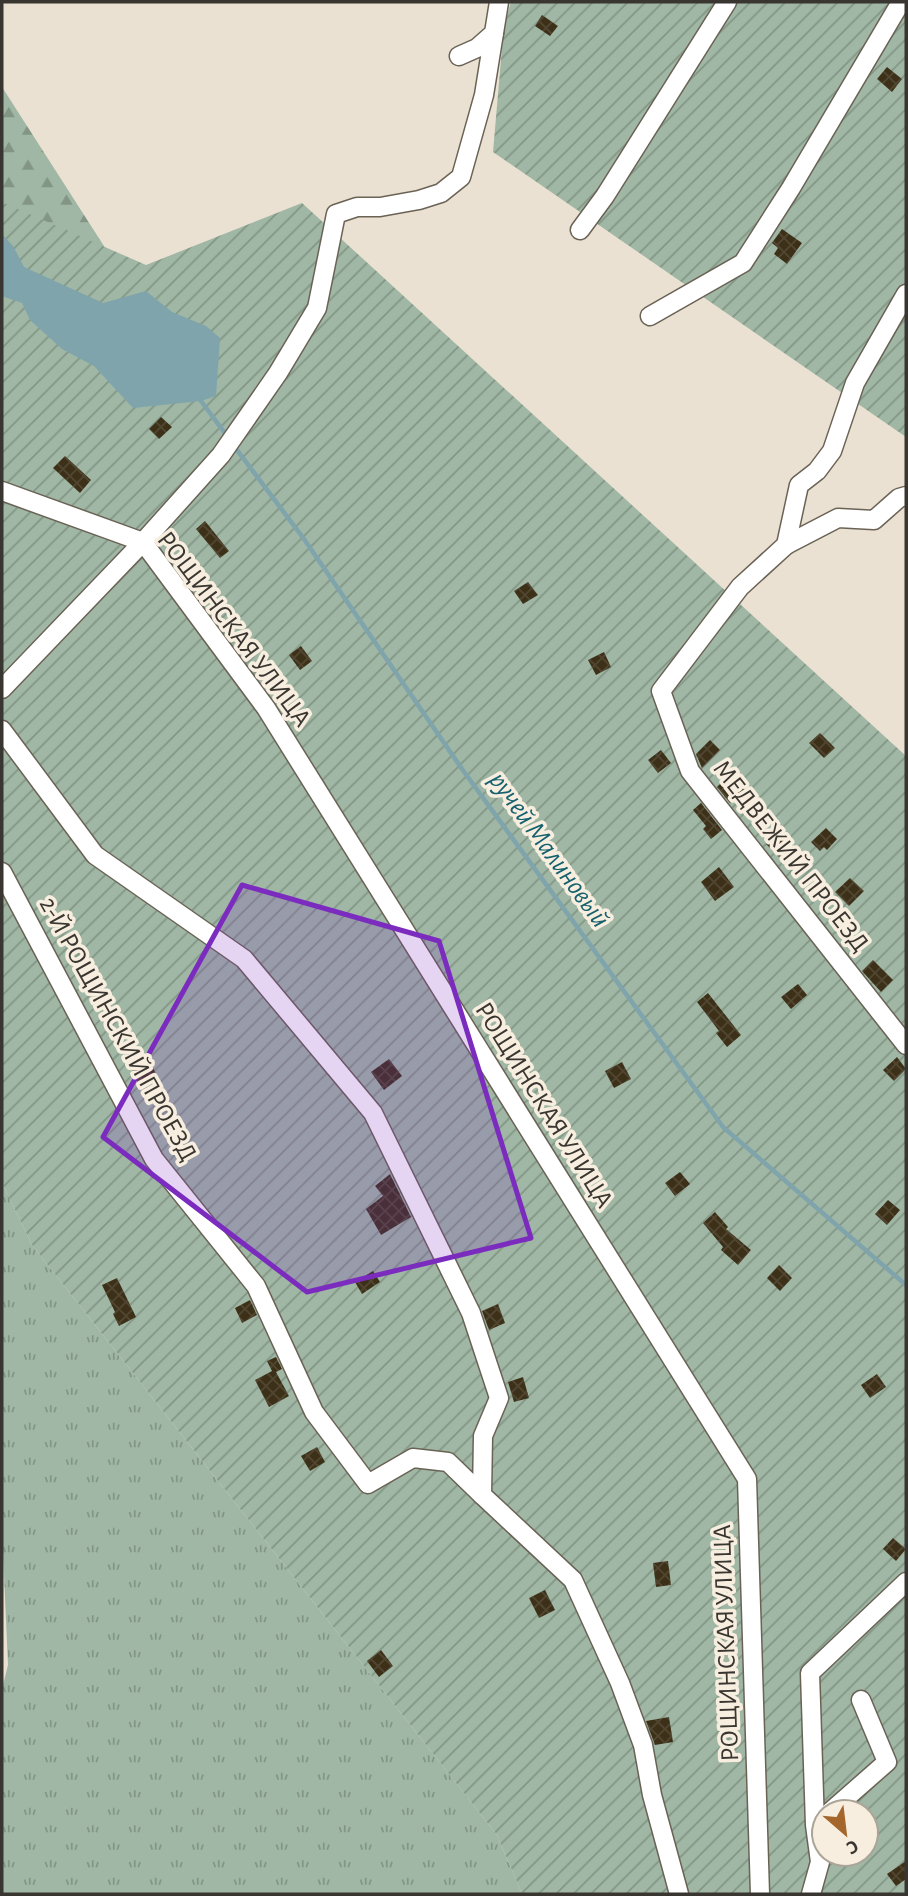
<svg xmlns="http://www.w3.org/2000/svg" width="908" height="1896" viewBox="0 0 908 1896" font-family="'Alegreya Sans',sans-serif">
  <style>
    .grass { fill: url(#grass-tufts) }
    .forest { fill: url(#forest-firs) }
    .garden { fill: url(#garden-furrows); fill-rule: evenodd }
    .water { fill: #7fa4ac }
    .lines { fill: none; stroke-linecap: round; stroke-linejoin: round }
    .stream { stroke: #7fa4ac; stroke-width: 4.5 }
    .building { fill: url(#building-cross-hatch) }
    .minor-casing { stroke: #6a6255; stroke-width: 21 }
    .minor { stroke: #fff; stroke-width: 18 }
    .marked { fill: #7b2cbf; fill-opacity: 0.2; stroke: #7b2cbf; stroke-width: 5; stroke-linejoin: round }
    .labels { text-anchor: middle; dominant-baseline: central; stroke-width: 7; stroke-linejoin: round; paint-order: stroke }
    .street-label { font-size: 26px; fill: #393530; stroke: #f7eedf }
    .water-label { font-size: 28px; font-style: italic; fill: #15616e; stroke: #f7eedf }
  </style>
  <defs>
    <pattern id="grass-tufts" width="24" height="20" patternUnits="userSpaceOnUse" patternTransform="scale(1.75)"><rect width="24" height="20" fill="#9fb7a4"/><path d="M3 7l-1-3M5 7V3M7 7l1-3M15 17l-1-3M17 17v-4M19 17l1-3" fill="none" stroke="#839686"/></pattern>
    <pattern id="forest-firs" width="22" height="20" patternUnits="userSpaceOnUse" patternTransform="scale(1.75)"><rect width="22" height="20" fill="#9fb7a4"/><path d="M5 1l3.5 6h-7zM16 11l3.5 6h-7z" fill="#839686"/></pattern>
    <pattern id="garden-furrows" width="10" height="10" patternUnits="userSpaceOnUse" patternTransform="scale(1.75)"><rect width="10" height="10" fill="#9fb7a4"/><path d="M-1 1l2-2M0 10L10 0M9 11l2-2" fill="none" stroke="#839686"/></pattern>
    <pattern id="building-cross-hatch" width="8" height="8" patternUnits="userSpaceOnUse" patternTransform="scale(1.75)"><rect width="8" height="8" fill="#3d3018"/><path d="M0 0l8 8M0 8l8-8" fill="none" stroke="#514631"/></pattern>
  </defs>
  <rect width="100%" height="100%" fill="#eae1d2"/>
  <polygon class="grass" points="2,1183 32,1245 497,1835 522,1894 2,1894 2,1689 8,1665 2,1530"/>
  <polygon class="forest" points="2,87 111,257 2,227"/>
  <g class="garden">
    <polygon points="511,2 906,2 906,437 493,152 504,25"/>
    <path d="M 2,202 L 146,265 L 302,203 L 906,756 L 906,1894 L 522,1894 L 497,1835 L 32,1245 L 2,1183 ZM 824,1812 L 866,1812 L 866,1854 L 824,1854 Z"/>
  </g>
  <polygon class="water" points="2,234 13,246 24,267 103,303 146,291 172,312 206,326 220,338 216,396 201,401 133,408 94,366 62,349 30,320 22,303 2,296"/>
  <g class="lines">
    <g class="stream">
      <polyline points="201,401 227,436"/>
      <polyline points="234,446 304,539 462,769 723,1127 906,1285"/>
    </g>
  </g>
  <g class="building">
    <polygon points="542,15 558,26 550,36 535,26"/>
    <polygon points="887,67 902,79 892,92 877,79"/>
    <polygon points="782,229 802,243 787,264 774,254 778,248 772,243"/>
    <polygon points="161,417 172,427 159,439 149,429"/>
    <polygon points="65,456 91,480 80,493 53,468"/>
    <polygon points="205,521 229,551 220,558 196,529"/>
    <polygon points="528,582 538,595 523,604 514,591"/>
    <polygon points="301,646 312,661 300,670 289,655"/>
    <polygon points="604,652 611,667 596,675 588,660"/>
    <polygon points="820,733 835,748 824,758 809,743"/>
    <polygon points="710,740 720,750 702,768 696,754"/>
    <polygon points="661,750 671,763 658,773 648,760"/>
    <polygon points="731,774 745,788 730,803 717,787"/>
    <polygon points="701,803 722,830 711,839 703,829 706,826 693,810"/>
    <polygon points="826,828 837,839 827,850 824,847 820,851 811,842"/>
    <polygon points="781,830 793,842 779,857 766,844"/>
    <polygon points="719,867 734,887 715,901 701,882"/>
    <polygon points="850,878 864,891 849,906 835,892"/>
    <polygon points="873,960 893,980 881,992 862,971"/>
    <polygon points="798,984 807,995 791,1009 781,997"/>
    <polygon points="708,993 741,1035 727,1047 716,1033 719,1031 697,1002"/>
    <polygon points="897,1057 906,1069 894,1081 883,1070"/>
    <polygon points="389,1059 402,1076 384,1090 371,1072"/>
    <polygon points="150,1062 157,1076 139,1085 132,1070"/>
    <polygon points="622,1062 631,1079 614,1088 605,1071"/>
    <polygon points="680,1172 690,1184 675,1196 665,1183"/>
    <polygon points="390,1174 411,1217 381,1235 366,1209 383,1196 375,1186"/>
    <polygon points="888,1200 900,1210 887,1225 875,1214"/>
    <polygon points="715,1212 728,1227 726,1229 751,1250 738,1265 721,1250 723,1247 703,1223"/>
    <polygon points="779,1265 792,1278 780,1291 767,1278"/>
    <polygon points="373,1271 380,1282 362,1294 355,1282"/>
    <polygon points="117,1278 136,1317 119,1326 113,1314 115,1312 102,1285"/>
    <polygon points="250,1300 257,1315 242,1323 235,1308"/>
    <polygon points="498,1304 505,1323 489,1330 482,1311"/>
    <polygon points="276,1357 282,1369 276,1372 289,1396 269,1407 255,1380 272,1371 267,1361"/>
    <polygon points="877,1374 886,1387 870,1398 861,1385"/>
    <polygon points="523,1377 529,1398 514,1402 508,1382"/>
    <polygon points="317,1447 325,1462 310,1471 301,1456"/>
    <polygon points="893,1538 906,1549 896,1561 883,1549"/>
    <polygon points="668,1561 671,1585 656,1587 653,1563"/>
    <polygon points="545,1590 555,1610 539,1618 529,1598"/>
    <polygon points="381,1650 393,1666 379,1677 367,1661"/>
    <polygon points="669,1717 673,1742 655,1745 646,1721"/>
    <polygon points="906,1861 906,1879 896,1886 887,1874"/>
  </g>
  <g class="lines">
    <g class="minor-casing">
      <g id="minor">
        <polyline points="459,56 477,48 494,33 499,2"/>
        <polyline points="580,230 605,196 727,2"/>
        <polyline points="906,294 855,383 832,451 817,471 799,485 786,545 740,587 661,691 690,771 906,1045"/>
        <polyline points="650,316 743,263 791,188 901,2"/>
        <polyline points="2,491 143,542 266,708 747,1479 760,1894"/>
        <polyline points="786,545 838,518 874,520 899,498 906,496"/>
        <polyline points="2,689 143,542 221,455 278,373 317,308 336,214 357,207 380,207 419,200 441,193 461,177 484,95 494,33"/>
        <polyline points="2,730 95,855 244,959 373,1113 471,1313 499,1398 483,1436 482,1495 573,1580 620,1683 643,1745 652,1795 679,1894"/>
        <polyline points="2,872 154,1159 256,1286 314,1412 368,1484 413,1458 448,1462 482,1495"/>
        <polyline points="830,1812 887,1762 861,1700"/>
        <polyline points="811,1894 820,1862 815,1825 810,1673 906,1582"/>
      </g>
    </g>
    <use href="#minor" class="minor"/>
  </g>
  <path class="marked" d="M 242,885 L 439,941 L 531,1238 L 307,1292 L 103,1137 Z"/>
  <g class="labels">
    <g class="street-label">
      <text transform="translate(234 629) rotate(53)">РОЩИНСКАЯ УЛИЦА</text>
      <text transform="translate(791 856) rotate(52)">МЕДВЕЖИЙ ПРОЕЗД</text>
      <text transform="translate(118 1029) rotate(61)">2-Й РОЩИНСКИЙ ПРОЕЗД</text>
      <text transform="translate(544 1105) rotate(58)">РОЩИНСКАЯ УЛИЦА</text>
      <text transform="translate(726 1643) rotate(-92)">РОЩИНСКАЯ УЛИЦА</text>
    </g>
    <g class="water-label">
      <text transform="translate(549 850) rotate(54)">ручей Малиновый</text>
    </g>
  </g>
  <rect width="908" height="1896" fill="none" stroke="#393530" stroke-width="7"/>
  <g transform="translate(845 1833) rotate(152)"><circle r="33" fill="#f7eedf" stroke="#aba499" stroke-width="2"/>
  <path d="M0-5L12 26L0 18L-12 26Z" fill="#a4662b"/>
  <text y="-10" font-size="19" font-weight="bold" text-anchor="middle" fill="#393530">С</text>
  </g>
</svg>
